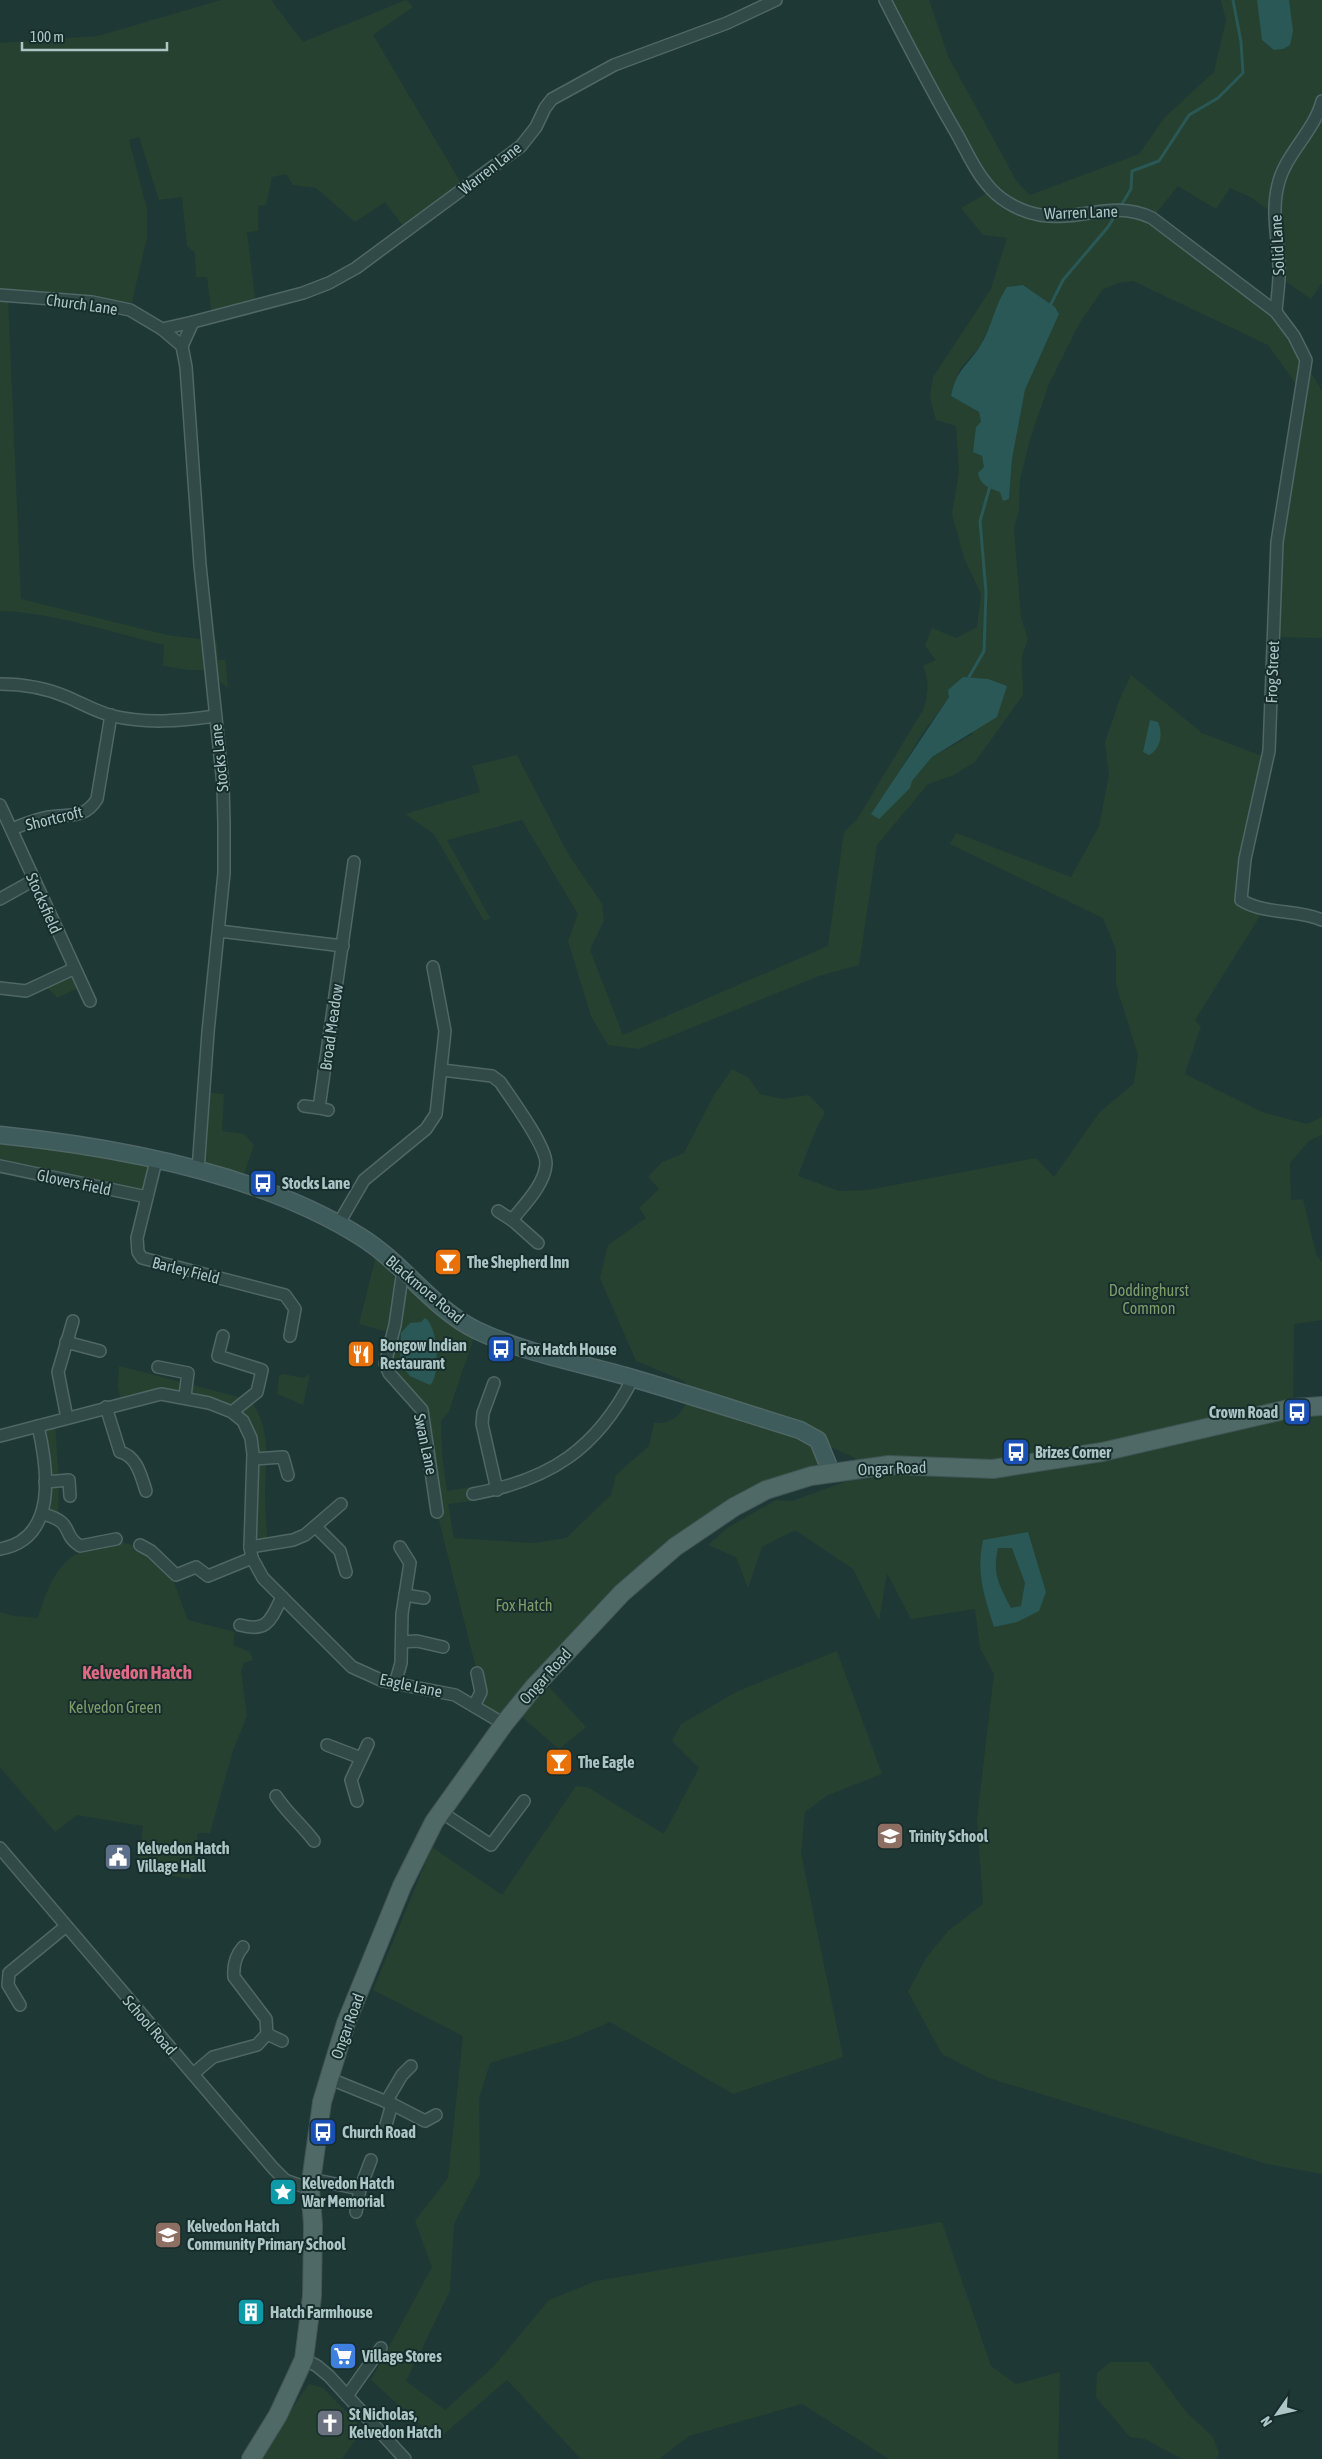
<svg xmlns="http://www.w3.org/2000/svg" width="1322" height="2459" viewBox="0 0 1322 2459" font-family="'Asap Condensed',sans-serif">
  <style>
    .green { fill: #274130; fill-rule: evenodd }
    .water { fill: #295856; fill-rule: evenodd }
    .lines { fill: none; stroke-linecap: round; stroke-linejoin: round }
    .stream { stroke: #295856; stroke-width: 3 }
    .street-casing { stroke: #4f6766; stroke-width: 14 }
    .secondary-casing { stroke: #4f6766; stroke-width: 19 }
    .primary-casing { stroke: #3e5554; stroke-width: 20 }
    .street { stroke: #314947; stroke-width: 11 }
    .secondary { stroke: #3f5c5c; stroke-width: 16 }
    .primary { stroke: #4f6967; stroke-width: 18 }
    .labels { text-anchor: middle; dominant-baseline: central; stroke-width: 4; stroke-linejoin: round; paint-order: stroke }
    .street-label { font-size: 16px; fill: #abc6c5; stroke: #172d2c }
    .poi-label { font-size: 16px; font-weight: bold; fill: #abc6c5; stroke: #172d2c; text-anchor: start }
    .park-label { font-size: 16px; fill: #7f9d69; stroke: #172d2c }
    .quarter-label { font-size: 19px; font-weight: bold; fill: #e16983; stroke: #172d2c }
  </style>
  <rect width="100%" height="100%" fill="#1e3836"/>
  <g class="green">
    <polygon points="221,0 271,0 303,42 406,0 413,7 373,35 464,188 407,231 385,202 355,222 316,188 293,185 286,174 272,177 266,205 258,206 258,231 247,232 256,306 212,316 207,277 196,277 195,253 187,246 182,197 159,200 139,137 129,140 147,209 147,238 130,310 0,294 0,43 98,36"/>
    <path d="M 885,0 L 929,0 L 948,56 L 1017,182 L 1030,195 L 1139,154 L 1164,118 L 1214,72 L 1226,20 L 1221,0 L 1322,0 L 1322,283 L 1311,299 L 1279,277 L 1274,214 L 1252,198 L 1230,188 L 1216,209 L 1178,186 L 1152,218 L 1276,312 L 1322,391 L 1322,638 L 1273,637 L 1277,542 L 1301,391 L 1268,345 L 1133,281 L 1118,283 L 1102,290 L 1079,324 L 1049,384 L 1030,439 L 1020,480 L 1019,510 L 1014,528 L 1021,618 L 1028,638 L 1022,657 L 1023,695 L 975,762 L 954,775 L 928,784 L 877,845 L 859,965 L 819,976 L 639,1049 L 608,1045 L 591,1016 L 568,941 L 578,914 L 522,820 L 447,840 L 490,918 L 484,921 L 434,834 L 405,814 L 480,792 L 472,766 L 517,755 L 567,852 L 602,904 L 604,920 L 590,950 L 623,1035 L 828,946 L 844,832 L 856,821 L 923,710 C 928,693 930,682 923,666 L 936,660 L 925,646 L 932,628 L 956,638 L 977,627 L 981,594 L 964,558 L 952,514 L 959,472 L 956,426 L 936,420 L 930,398 L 933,377 L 991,289 L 1007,238 L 983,235 L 961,208 L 992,190 ZM 1023,285 L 1055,307 L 1059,314 L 1025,390 L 1012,459 L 1009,499 C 996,489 984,473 982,456 L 973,452 L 981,422 L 979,412 L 951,396 L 960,369 L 980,346 L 999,307 ZM 949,697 L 973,734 L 932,757 L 912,781 L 871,814 L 890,787 L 920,737 Z"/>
    <path d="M 0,296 L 8,297 L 21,599 L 167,635 L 217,641 L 218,660 L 225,660 L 228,688 L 206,670 L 188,670 L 163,666 L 164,645 C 115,633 50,612 0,611 Z"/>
    <path d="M 1131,675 L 1202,733 L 1267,758 L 1241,899 L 1265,908 L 1195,1020 L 1201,1026 L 1185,1074 L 1262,1112 L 1307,1124 L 1322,1117 L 1322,1135 L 1309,1141 L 1290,1163 L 1291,1200 L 1303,1199 L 1316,1254 L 1322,1262 L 1322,1320 L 1294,1324 L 1293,1418 L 1322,1409 L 1322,2174 L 1267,2164 L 989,2078 L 942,2054 L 908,1992 L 926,1958 L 948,1931 L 983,1904 L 977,1819 L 994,1674 L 980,1648 L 975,1609 L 911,1619 L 887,1573 L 879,1621 L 853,1569 L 795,1530 L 762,1547 L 748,1588 L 736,1557 L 708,1545 L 727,1528 L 776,1500 L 792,1501 L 858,1477 L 855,1458 L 818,1441 L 831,1472 L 811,1476 L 675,1547 L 504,1724 L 474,1706 L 480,1684 L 437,1512 L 422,1418 L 389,1373 L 392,1333 L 359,1324 L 376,1256 L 392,1273 L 400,1293 L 413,1288 L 474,1337 L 449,1411 L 441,1421 L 442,1455 L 447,1491 L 471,1487 L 473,1501 L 448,1504 L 454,1538 L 534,1543 L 566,1538 L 611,1495 L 616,1475 L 649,1446 L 654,1423 C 676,1424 681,1413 690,1396 L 684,1381 L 636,1361 L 600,1278 L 608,1245 L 646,1218 L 639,1208 L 659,1189 L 648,1177 L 662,1162 L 684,1153 L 714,1095 L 732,1069 L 749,1078 L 760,1094 L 783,1099 L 809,1095 L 825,1112 L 814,1134 L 798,1176 L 839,1191 L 868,1190 L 1036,1158 L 1054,1177 L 1099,1113 L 1134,1083 L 1138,1055 L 1116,985 L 1116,950 L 1103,918 L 950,844 L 956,833 L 1071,877 L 1099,826 L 1109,775 L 1105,742 L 1119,701 Z"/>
    <polygon points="73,969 82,986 57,998 44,984"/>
    <polygon points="204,1092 224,1094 222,1131 244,1134 254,1145 241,1183 198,1170"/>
    <polygon points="0,1135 156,1161 147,1197 0,1166"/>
    <path d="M 119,1366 L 250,1400 C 271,1428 266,1457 265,1490 C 265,1508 266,1526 268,1544 L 250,1547 L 253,1454 L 242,1421 L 185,1396 L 121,1403 L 118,1387 Z"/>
    <polygon points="283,1374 303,1378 310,1374 303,1405 277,1394 279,1376"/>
    <polygon points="55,1422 59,1481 58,1518 43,1514 38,1426"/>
    <path d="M 121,1542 L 139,1547 L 170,1571 L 188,1620 L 235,1632 L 233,1645 L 250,1652 L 253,1660 L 244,1663 L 241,1671 L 247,1716 L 233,1750 L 210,1833 L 198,1833 L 191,1879 L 137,1870 L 143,1826 L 77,1815 L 55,1832 L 0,1767 L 0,1612 L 14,1616 L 38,1618 C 52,1571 67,1545 121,1542 Z"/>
    <polygon points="837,1651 882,1774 828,1795 805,1812 801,1853 843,2057 733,2094 610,2022 570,2039 490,2063 479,2099 480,2174 454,2224 450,2291 406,2381 445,2410 493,2367 549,2300 596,2281 942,2222 991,2366 1016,2384 1060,2372 1058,2459 889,2459 802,2404 689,2436 659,2459 581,2459 507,2380 437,2440 371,2380 432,2267 415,2221 448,2178 463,2036 373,1990 432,1847 502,1895 576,1786 587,1787 664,1834 699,1768 672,1741 681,1724 738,1691"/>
    <polygon points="549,1687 586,1727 559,1749 521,1716"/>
    <polygon points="1111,2362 1149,2362 1187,2413 1213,2437 1219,2453 1216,2459 1182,2459 1145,2439 1130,2437 1096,2397 1097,2373"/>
    <polygon points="309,2384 323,2388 363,2429 342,2459 257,2459"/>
  </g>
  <g class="water">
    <polygon points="1257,0 1289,0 1293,31 1290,45 1283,49 1274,50 1262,40"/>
    <path d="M 1023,285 L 1055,307 L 1059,314 L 1025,390 L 1012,459 L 1009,499 L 1003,501 L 1000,492 C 989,488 980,485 978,473 L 984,467 L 982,456 L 973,452 L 976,427 L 981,422 L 979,412 L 951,396 C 957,368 967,367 980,346 C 992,327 995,304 1007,287 Z"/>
    <polygon points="963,677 988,679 1007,686 997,717 932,757 912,781 910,788 879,819 871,814 949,697 948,690"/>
    <path d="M 1150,720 L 1158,722 C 1163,733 1161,749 1149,755 L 1143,752 Z"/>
    <path d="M 425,1318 C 438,1325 441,1377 430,1385 L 410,1376 L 400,1364 L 401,1333 L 410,1323 L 421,1322 Z"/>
    <path d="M 1028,1532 L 1046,1592 L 1039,1611 L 1017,1622 L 994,1627 C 984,1595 976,1573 983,1540 ZM 998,1548 L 1012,1548 L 1025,1583 L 1021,1606 L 1011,1608 C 999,1584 992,1575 998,1548 Z"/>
  </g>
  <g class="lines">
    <g class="stream">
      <polyline points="1119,209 1131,189 1132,171 1159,161 1189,115 1218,98 1243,73 1241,42 1233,0"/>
      <polyline points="1049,308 1063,280 1108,227 1116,214"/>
      <polyline points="969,677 984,651 986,592 980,521 990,486"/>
    </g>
    <g class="street-casing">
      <g id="street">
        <path d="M 885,0 C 908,45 931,90 957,134 C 967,152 976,173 991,189 C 1003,202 1022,212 1040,215 C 1080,222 1112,199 1152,218 L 1276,312 L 1294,336 L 1306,360 L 1277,542 L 1269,751 L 1245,859 L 1241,900 C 1265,915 1297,909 1322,920"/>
        <polyline points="0,295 92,302 130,310 162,329 182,346"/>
        <path d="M 1276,312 C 1277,297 1280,281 1279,266 C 1278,238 1271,213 1278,185 C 1285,154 1314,132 1322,101"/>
        <polyline points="162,329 193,322"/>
        <polyline points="182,346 186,367 200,565 223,785 224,824 224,873 208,1032 198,1170"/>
        <polyline points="182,346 193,322 303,293 329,283 356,268 521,146 536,127 545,108 552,99 563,93 614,65 727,23 776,0"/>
        <path d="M 0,684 C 23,684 46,688 67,697 C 82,703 96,712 113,716 C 147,724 180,721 215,716"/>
        <polyline points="0,805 90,1001"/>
        <path d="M 12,829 C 24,824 37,819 49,817 C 69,814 85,819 97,799 L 111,715"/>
        <polyline points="0,899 34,880"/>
        <polyline points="219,931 343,946"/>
        <polyline points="0,988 26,991 73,969"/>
        <path d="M 442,1070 L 492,1076 L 500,1082 C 511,1098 547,1147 546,1164 C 545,1184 524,1205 512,1220 L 538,1243"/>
        <polyline points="304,1106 319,1108"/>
        <polyline points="328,1110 319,1108 354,862"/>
        <polyline points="156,1161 137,1238 138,1252 142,1258 285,1295 295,1309 290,1336"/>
        <polyline points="0,1166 147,1197"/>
        <polyline points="498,1211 512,1220"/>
        <polyline points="339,1223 364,1180 426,1129 436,1114 445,1031 433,967"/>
        <polyline points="403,1270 395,1325 385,1364 389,1373 422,1410 437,1512"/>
        <polyline points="223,1336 218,1356 262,1370 257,1392 232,1412"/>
        <polyline points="66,1342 100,1351"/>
        <polyline points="158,1367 188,1373 185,1396"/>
        <polyline points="494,1383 483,1413 482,1424 497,1490"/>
        <path d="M 106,1407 L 120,1452 C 137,1456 141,1476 146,1491"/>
        <polyline points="67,1418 58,1372 73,1321"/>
        <polyline points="0,1436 161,1394 209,1403 232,1412 243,1421 251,1438 253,1454 250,1547 252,1558 263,1578 352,1667 383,1681 455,1695 504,1724"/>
        <polyline points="253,1459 283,1457 288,1475"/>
        <polyline points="45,1482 69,1480 70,1496"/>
        <path d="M 473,1494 C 550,1480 597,1449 633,1378"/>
        <path d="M 43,1514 C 76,1523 60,1533 80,1546 L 116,1539"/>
        <polyline points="316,1527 340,1551 346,1572"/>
        <polyline points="140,1545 151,1551 176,1575 196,1567 208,1576 252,1558"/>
        <polyline points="250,1547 293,1540 305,1535 341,1504"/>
        <path d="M 0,1549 C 58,1539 48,1469 38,1426"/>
        <polyline points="405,1595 424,1598"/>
        <path d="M 240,1625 C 268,1633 271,1619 282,1597"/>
        <polyline points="402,1642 417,1641 443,1647"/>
        <polyline points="395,1684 401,1663 402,1614 410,1563 400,1547"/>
        <polyline points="474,1706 481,1692 477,1673"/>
        <polyline points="327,1745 361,1758"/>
        <path d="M 276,1796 C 287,1813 302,1825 314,1841"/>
        <polyline points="357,1801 351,1780 368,1744"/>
        <polyline points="441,1812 491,1845 524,1801"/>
        <polyline points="0,1848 273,2168 285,2180 310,2189"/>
        <polyline points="20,2005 8,1985 9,1973 65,1927"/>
        <polyline points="267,2034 282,2041"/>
        <path d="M 193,2074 L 213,2057 L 257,2045 L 267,2034 L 266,2019 L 234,1977 C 233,1966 236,1955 243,1947"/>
        <polyline points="328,2078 392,2104 384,2132"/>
        <polyline points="386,2102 402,2075 411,2066"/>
        <polyline points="392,2104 425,2121 436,2115"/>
        <polyline points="311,2179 360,2189 371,2160"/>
        <polyline points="356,2212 360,2189"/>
        <polyline points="304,2359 317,2366 329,2376 405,2459"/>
        <polyline points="347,2396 381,2348"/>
      </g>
    </g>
    <g class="secondary-casing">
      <path id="secondary" d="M 0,1135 C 117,1147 261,1174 361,1237 C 403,1263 432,1308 476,1330 C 522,1352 576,1362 625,1376 C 684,1393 742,1412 800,1430 L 818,1440 L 831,1472"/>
    </g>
    <g class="primary-casing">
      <polyline id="primary" points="251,2459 278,2415 304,2359 312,2296 313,2224 310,2189 322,2102 346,2023 402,1886 434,1822 504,1724 534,1687 622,1593 675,1547 734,1507 766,1490 811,1476 889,1465 993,1469 1102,1452 1293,1408 1322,1406"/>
    </g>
    <use href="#street" class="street"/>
    <use href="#secondary" class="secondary"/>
    <use href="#primary" class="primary"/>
  </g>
  <defs>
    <g id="bus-square" transform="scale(1.4375)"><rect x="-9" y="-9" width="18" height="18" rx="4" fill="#1a4fb4" stroke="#172d2c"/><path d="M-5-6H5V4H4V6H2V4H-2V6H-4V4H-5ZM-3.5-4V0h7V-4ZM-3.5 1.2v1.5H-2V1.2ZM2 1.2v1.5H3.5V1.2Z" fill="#fff"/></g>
    <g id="bar-square" transform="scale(1.4375)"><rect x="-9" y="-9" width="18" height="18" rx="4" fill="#e8710a" stroke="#172d2c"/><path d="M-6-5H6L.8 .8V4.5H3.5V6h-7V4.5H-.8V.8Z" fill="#fff"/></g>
    <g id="restaurant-square" transform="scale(1.4375)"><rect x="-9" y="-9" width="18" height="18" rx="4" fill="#e8710a" stroke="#172d2c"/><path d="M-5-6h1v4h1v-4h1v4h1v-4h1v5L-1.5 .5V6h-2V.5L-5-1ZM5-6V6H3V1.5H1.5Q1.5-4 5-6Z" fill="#fff"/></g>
    <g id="school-square" transform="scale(1.4375)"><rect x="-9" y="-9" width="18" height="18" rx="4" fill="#8d6e63" stroke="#172d2c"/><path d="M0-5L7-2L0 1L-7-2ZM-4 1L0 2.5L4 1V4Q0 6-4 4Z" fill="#fff"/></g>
    <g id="civic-square" transform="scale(1.4375)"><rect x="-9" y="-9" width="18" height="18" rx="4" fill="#5c6f8a" stroke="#172d2c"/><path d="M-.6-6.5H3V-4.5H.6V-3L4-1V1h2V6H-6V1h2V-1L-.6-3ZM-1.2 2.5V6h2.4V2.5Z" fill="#fff"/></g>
    <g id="sight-square" transform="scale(1.4375)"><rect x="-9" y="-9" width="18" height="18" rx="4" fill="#0f9aa8" stroke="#172d2c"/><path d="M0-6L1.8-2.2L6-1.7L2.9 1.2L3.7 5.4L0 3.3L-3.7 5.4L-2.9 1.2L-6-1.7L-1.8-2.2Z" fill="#fff"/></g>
    <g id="building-square" transform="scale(1.4375)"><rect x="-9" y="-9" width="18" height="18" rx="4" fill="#0f9aa8" stroke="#172d2c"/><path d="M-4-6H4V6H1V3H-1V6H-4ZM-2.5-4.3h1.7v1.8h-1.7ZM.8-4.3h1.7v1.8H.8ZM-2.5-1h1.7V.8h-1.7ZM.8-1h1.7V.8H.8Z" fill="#fff"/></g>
    <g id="supermarket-square" transform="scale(1.4375)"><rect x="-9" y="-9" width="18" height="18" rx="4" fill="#3f7fe0" stroke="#172d2c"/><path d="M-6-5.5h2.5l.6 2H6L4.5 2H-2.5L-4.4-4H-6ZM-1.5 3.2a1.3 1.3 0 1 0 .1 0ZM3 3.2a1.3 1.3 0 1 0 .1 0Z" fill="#fff"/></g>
    <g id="church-square" transform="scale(1.4375)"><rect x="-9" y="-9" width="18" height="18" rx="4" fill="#6b7280" stroke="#172d2c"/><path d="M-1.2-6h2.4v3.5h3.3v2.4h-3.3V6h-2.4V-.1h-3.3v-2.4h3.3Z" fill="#fff"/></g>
  </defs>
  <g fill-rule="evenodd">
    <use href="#bus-square" x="263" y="1183"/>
    <use href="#bar-square" x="448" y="1262"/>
    <use href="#bus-square" x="501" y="1349"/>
    <use href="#restaurant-square" x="361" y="1354"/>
    <use href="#bus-square" x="1297" y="1412"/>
    <use href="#bus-square" x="1016" y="1452"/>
    <use href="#bar-square" x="559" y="1762"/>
    <use href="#school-square" x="890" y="1836"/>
    <use href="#civic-square" x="118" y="1857"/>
    <use href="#bus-square" x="323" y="2132"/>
    <use href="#sight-square" x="283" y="2192"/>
    <use href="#school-square" x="168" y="2235"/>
    <use href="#building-square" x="251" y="2312"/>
    <use href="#supermarket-square" x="343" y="2356"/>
    <use href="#church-square" x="330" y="2423"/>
  </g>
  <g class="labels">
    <g class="street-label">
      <text transform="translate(490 168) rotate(-38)">Warren Lane</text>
      <text transform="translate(1081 212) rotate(-2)">Warren Lane</text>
      <text transform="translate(1277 245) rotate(-93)">Solid Lane</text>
      <text transform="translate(82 304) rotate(8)">Church Lane</text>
      <text transform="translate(1272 672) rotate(-88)">Frog Street</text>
      <text transform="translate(219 758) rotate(-96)">Stocks Lane</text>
      <text transform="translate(54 818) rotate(-14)">Shortcroft</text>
      <text transform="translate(44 903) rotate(66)">Stocksfield</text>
      <text transform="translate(331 1027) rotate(-82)">Broad Meadow</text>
      <text transform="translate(74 1182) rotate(12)">Glovers Field</text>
      <text transform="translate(186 1270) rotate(14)">Barley Field</text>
      <text transform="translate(425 1289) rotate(40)">Blackmore Road</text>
      <text transform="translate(426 1444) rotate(78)">Swan Lane</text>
      <text transform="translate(892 1468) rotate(-2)">Ongar Road</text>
      <text transform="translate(545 1676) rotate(-48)">Ongar Road</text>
      <text transform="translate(411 1685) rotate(12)">Eagle Lane</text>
      <text transform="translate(150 2025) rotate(49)">School Road</text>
      <text transform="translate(347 2026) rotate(-70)">Ongar Road</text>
    </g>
    <g class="poi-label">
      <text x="282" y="1183">Stocks Lane</text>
      <text x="467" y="1262">The Shepherd Inn</text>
      <text x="380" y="1345">Bongow Indian<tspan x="380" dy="18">Restaurant</tspan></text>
      <text x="520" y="1349">Fox Hatch House</text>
      <text x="1278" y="1412" text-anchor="end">Crown Road</text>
      <text x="1035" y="1452">Brizes Corner</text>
      <text x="578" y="1762">The Eagle</text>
      <text x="909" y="1836">Trinity School</text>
      <text x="137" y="1848">Kelvedon Hatch<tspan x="137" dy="18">Village Hall</tspan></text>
      <text x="342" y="2132">Church Road</text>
      <text x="302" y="2183">Kelvedon Hatch<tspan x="302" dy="18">War Memorial</tspan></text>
      <text x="187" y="2226">Kelvedon Hatch<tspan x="187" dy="18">Community Primary School</tspan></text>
      <text x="270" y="2312">Hatch Farmhouse</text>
      <text x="362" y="2356">Village Stores</text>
      <text x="349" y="2414">St Nicholas,<tspan x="349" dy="18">Kelvedon Hatch</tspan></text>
    </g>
    <g class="park-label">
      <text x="1149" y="1290">Doddinghurst<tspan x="1149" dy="18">Common</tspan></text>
      <text x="524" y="1605">Fox Hatch</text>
      <text x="115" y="1707">Kelvedon Green</text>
    </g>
    <g class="quarter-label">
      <text x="137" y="1672">Kelvedon Hatch</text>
    </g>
  </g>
  <g transform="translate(1277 2414) rotate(236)" stroke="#172d2c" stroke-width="4" paint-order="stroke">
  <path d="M0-4L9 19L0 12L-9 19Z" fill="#abc6c5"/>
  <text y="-8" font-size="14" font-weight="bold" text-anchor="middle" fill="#abc6c5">N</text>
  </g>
  <path d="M22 42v8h145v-8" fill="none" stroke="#abc6c5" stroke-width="2.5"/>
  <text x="30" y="42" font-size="15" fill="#abc6c5" stroke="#172d2c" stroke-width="4" paint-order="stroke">100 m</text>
</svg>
